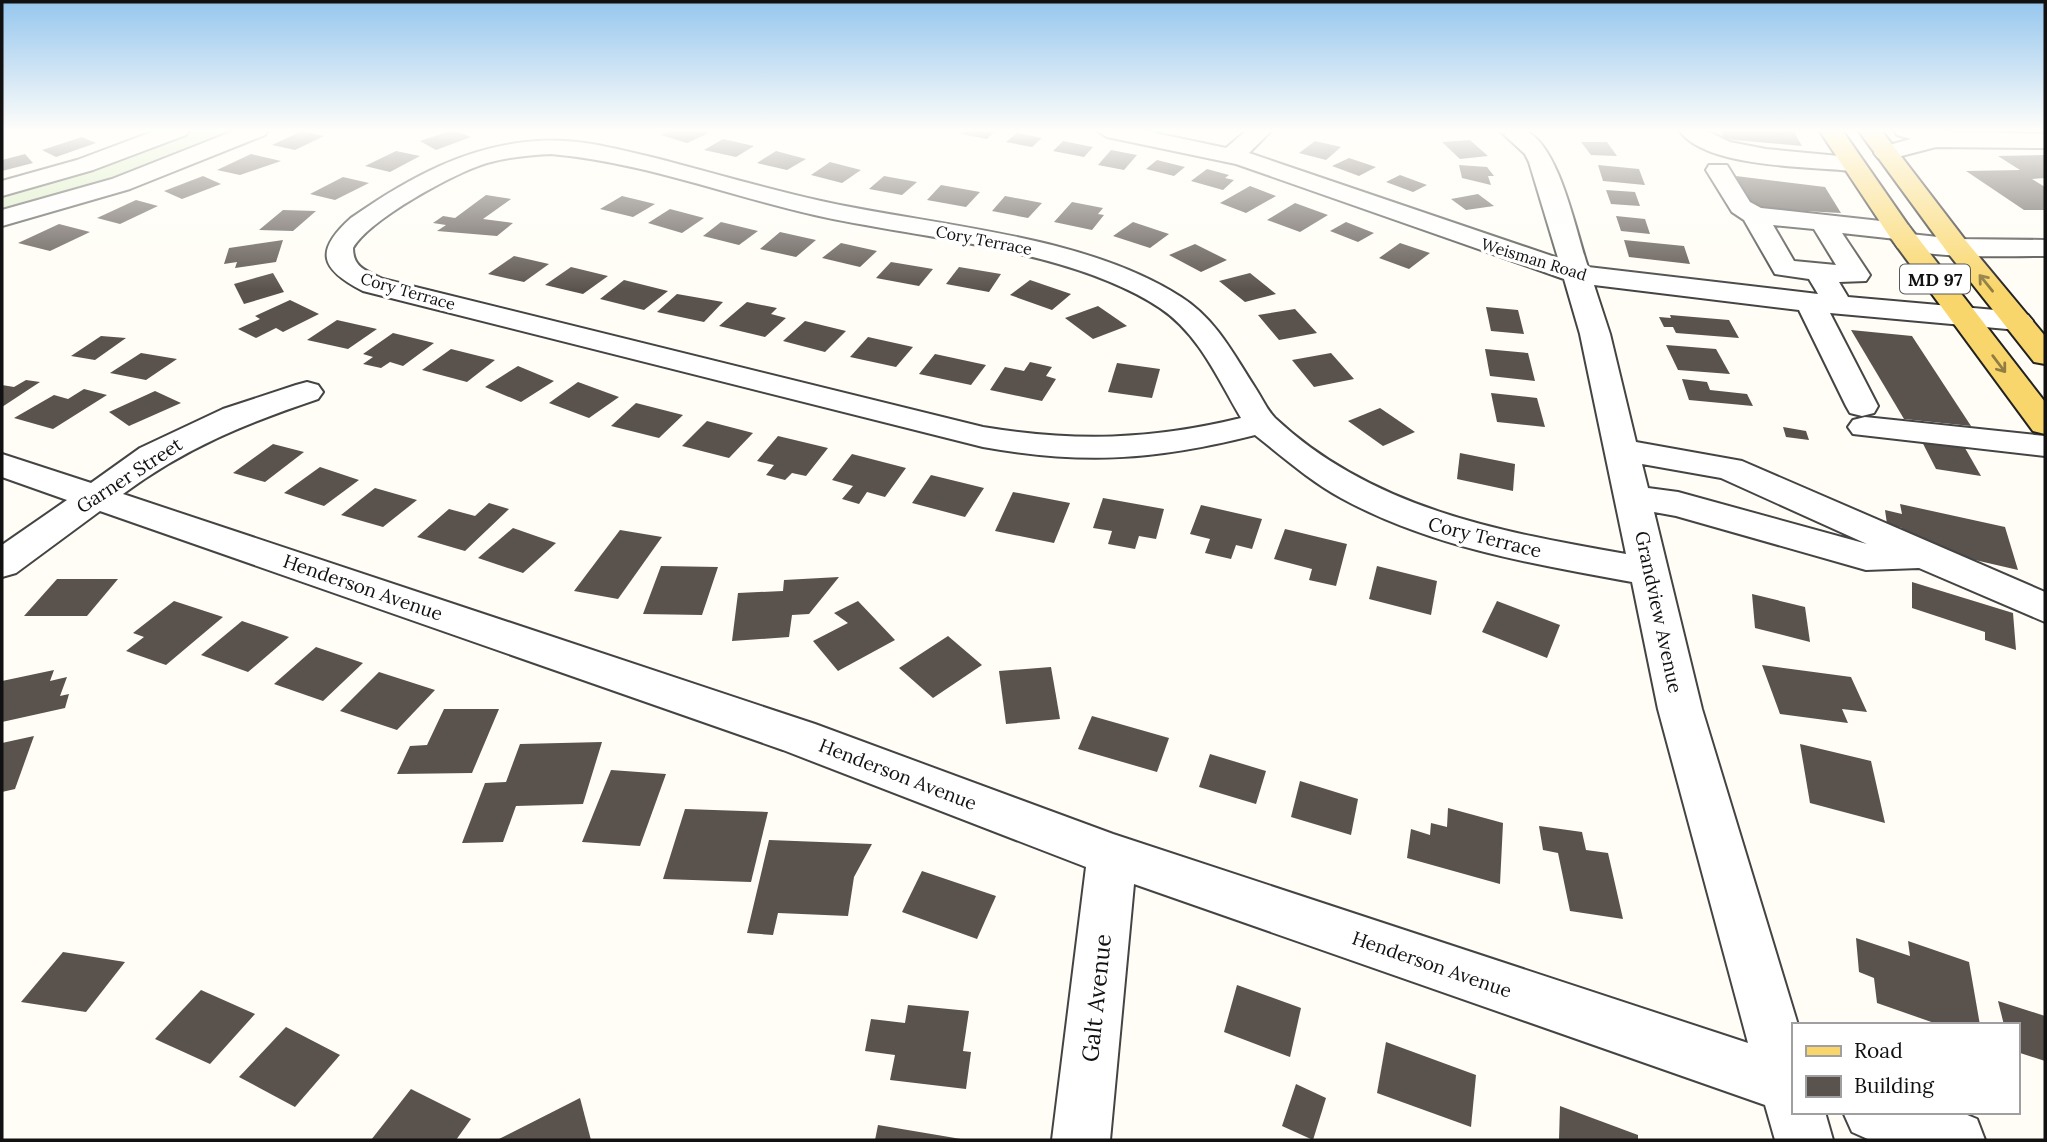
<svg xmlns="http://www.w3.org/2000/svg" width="2047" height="1142" viewBox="0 0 2047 1142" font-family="Lora,serif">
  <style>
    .green { fill: #d5ebbd }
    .building { fill: #5a524d }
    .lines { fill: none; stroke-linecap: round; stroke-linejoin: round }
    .minor-casing { stroke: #444; stroke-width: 4 }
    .major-casing { stroke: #222; stroke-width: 4 }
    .minor { fill: #fff; fill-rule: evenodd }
    .major { fill: #f9d66b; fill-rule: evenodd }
    .oneway { stroke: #917d42 }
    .labels { text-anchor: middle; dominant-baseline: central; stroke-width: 7; stroke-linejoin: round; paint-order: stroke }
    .far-street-label { font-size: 16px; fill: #111; stroke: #fff }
    .shield { fill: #fff; stroke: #585858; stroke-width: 2 }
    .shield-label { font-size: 18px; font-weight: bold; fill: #111 }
    .street-label { font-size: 19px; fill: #111; stroke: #fff }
    .near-street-label { font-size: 23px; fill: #111; stroke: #fff }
  </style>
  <rect width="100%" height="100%" fill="#fffdf5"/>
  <polygon class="green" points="193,130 246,130 48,202 2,214 2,195 44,183"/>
  <g class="building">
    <polygon points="453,130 471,137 436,150 420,141"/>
    <polygon points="671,130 700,130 709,133 687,143 661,135"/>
    <polygon points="966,130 996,130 987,139 961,134"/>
    <polygon points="1720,130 1793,130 1802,146 1724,139"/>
    <polygon points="302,131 324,136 295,150 272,145"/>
    <polygon points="1017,133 1042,138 1032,147 1006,142"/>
    <polygon points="82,137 96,143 56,157 42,150"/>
    <polygon points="723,139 754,146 736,157 704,150"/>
    <polygon points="1470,140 1488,156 1460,159 1442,142"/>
    <polygon points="1063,141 1093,147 1084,157 1053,151"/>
    <polygon points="1315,141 1341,147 1326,160 1299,153"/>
    <polygon points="1581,142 1607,142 1617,156 1591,155"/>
    <polygon points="1111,150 1137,155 1124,170 1098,165"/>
    <polygon points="396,151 420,156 390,172 365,166"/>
    <polygon points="776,151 806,159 787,170 757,163"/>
    <polygon points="25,154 33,163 2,171 2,160"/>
    <polygon points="251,154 281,161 240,175 217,170"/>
    <polygon points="2045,155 2045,178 2032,179 2045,187 2045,210 2024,210 1966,171 2020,170 1998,156"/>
    <polygon points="1349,158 1376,167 1359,176 1332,166"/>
    <polygon points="1157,160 1185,167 1174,176 1146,169"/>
    <polygon points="830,162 861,170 842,183 811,175"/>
    <polygon points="1459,165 1487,167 1494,176 1488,176 1491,185 1462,178"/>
    <polygon points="1598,165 1639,169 1645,185 1603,181"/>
    <polygon points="1207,169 1229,175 1225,178 1234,180 1223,190 1191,181"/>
    <polygon points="1400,175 1427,185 1413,192 1386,182"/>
    <polygon points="203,176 221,184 182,199 164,191"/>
    <polygon points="884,176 917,182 902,195 869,189"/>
    <polygon points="1736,176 1825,187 1841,213 1753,208"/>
    <polygon points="343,177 369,183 335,200 310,194"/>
    <polygon points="941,185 980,192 966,207 927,200"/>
    <polygon points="1250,186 1276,196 1246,213 1220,203"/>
    <polygon points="1606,190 1635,192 1640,206 1611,204"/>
    <polygon points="1478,194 1494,206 1466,210 1451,199"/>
    <polygon points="486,195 511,199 483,219 513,223 497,236 437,231 446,225 433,223 443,216 455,218"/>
    <polygon points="622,196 655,204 633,217 600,209"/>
    <polygon points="1005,196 1042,203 1028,218 992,211"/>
    <polygon points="136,200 158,206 120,224 97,218"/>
    <polygon points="1072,202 1103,208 1098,214 1104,215 1092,230 1054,222"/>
    <polygon points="1295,203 1328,215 1300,232 1267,220"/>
    <polygon points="670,209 704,218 682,233 648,223"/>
    <polygon points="283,210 316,211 293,231 259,230"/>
    <polygon points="1616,216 1645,219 1650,234 1621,231"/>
    <polygon points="721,222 758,231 739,245 703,236"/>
    <polygon points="1133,222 1169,234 1150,248 1113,236"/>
    <polygon points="1346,222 1374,233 1358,242 1330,231"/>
    <polygon points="59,224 90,232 50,251 18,243"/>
    <polygon points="780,232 816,240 796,257 760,249"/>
    <polygon points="283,240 276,262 235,268 237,262 224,264 229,248"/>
    <polygon points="1624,240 1684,246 1690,264 1629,257"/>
    <polygon points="841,243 877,251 860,267 822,258"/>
    <polygon points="1400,243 1430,253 1409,269 1379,258"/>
    <polygon points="1195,244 1227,260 1201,272 1169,255"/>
    <polygon points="514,256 549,264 524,282 488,274"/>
    <polygon points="891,262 933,269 919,286 876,278"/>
    <polygon points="571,267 608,276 583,294 545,285"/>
    <polygon points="959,267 1001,274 989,292 946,284"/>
    <polygon points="273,273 284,292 244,304 234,284"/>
    <polygon points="1250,273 1276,294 1245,302 1219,281"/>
    <polygon points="624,280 668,291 644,310 600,299"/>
    <polygon points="1030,280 1071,294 1052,310 1010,295"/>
    <polygon points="677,294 723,302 704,322 657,312"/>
    <polygon points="290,300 319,314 283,332 276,328 256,338 238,329 260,319 255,316"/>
    <polygon points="747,302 777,308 771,314 786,318 765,337 719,326"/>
    <polygon points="1098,306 1127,326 1093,339 1065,318"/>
    <polygon points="1486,307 1518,310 1524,334 1491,331"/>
    <polygon points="1295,309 1317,333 1279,340 1258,315"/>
    <polygon points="1670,315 1729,320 1739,338 1676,333 1673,327 1664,327 1659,317 1671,318"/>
    <polygon points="337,320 377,329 348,349 307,340"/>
    <polygon points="805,321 846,331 825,352 783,341"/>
    <polygon points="1851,330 1912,336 1971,426 1904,419"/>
    <polygon points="393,333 434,343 403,366 390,362 381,368 363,364 373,357 363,354"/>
    <polygon points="101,336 126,338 95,360 71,356"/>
    <polygon points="868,337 913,347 896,367 850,357"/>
    <polygon points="1666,345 1716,349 1730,374 1678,370"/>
    <polygon points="451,349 495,360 467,382 422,370"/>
    <polygon points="1485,349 1528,353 1535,381 1490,376"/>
    <polygon points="141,353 177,359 146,380 110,373"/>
    <polygon points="1331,353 1354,379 1314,387 1292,360"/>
    <polygon points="935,354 986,365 971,385 919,374"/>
    <polygon points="1030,362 1052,367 1046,376 1056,379 1042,401 990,390 1005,367 1024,371"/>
    <polygon points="1117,363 1160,369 1152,398 1108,392"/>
    <polygon points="518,366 554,381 521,402 485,387"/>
    <polygon points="1682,379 1707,382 1710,390 1747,394 1753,406 1689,400"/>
    <polygon points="26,380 40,382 2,407 2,385 14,387"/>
    <polygon points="578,382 619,397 589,418 549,403"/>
    <polygon points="84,389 107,395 53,429 14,418 54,395 68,399"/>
    <polygon points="155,391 181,403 129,426 109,412"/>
    <polygon points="1491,393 1537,398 1545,427 1497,422"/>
    <polygon points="636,403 683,415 659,438 611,426"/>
    <polygon points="1380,408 1415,432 1383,446 1348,421"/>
    <polygon points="707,421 753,433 729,458 682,446"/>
    <polygon points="1783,427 1806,431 1809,440 1786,437"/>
    <polygon points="1918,434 1961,441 1981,476 1936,469"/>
    <polygon points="778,436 828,448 806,476 792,473 785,480 766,475 774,465 757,461"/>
    <polygon points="273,444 304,452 265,482 233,473"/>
    <polygon points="1460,453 1515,464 1513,491 1457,479"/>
    <polygon points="852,454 906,468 885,497 867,492 859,504 842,499 853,486 832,480"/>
    <polygon points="320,467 359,480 324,506 284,493"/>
    <polygon points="931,475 984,488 965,517 912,503"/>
    <polygon points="375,488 417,500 383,527 341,515"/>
    <polygon points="1013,492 1070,503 1054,543 995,531"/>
    <polygon points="1103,498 1164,509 1156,539 1139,536 1135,549 1108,544 1112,531 1093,528"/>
    <polygon points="489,503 509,509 465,551 417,537 449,509 475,516"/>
    <polygon points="1900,504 2005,527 2018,570 1906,544 1902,528 1887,524 1885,510 1902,514"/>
    <polygon points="1201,505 1262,519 1252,549 1236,545 1231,559 1205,553 1210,539 1190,534"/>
    <polygon points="513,528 556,543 523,573 478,558"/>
    <polygon points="1285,529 1347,544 1336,586 1309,580 1312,569 1274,559"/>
    <polygon points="620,530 662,537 618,599 574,591"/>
    <polygon points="661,566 718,567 702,615 643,614"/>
    <polygon points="1377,566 1437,581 1431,615 1369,599"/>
    <polygon points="839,577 809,614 792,615 789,637 732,641 738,593 783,591 784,580"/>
    <polygon points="57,579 118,579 87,616 24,616"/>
    <polygon points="1912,582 2013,613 2016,650 1985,640 1985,632 1912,608"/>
    <polygon points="1752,594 1805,607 1810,642 1755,628"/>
    <polygon points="174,601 223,617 166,665 126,651 144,637 133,633"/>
    <polygon points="858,601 895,640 838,671 813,641 848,623 834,613"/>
    <polygon points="1497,601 1560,625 1547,658 1482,632"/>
    <polygon points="242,621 289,637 248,672 201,655"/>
    <polygon points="948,636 982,665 933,698 899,668"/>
    <polygon points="316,647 363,663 323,701 274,684"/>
    <polygon points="1762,665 1851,677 1867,712 1842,709 1848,723 1780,714"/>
    <polygon points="1051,667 1060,719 1006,724 999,671"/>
    <polygon points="54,670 50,681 67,677 60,696 69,694 65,708 2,722 2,681"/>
    <polygon points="379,672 435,690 397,730 340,711"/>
    <polygon points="444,709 499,709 472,773 397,774 410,746 427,745"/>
    <polygon points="1092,716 1169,738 1157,772 1078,749"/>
    <polygon points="34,736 15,789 2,792 2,743"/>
    <polygon points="602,742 583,804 516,806 503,842 462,843 485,783 506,782 520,744"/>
    <polygon points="1800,744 1871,761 1885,823 1810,803"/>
    <polygon points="1210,754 1266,771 1256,804 1199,787"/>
    <polygon points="611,770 666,774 640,846 582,842"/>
    <polygon points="1300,781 1358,799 1351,835 1291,817"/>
    <polygon points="1448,808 1503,823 1500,884 1407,858 1411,829 1430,835 1431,823 1447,827"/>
    <polygon points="685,809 768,812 751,882 663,879"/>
    <polygon points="1539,826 1582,832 1586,850 1608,853 1623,919 1570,911 1558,853 1543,850"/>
    <polygon points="769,840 872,844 854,877 848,916 778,913 773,935 747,933"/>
    <polygon points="922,871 996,896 977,939 902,912"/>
    <polygon points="1856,938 1910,956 1908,941 1969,962 1980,1025 1940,1025 1877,1003 1874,978 1859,972"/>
    <polygon points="63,952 125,962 86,1012 21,1002"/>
    <polygon points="1237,985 1301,1008 1290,1057 1224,1032"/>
    <polygon points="201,990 255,1014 210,1064 155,1039"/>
    <polygon points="1998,1001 2045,1016 2045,1061 2017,1052 2017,1025 2004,1025"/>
    <polygon points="908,1005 969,1011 963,1051 971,1052 966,1089 890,1080 895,1055 865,1051 871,1019 905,1023"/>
    <polygon points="286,1027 340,1055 295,1107 239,1077"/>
    <polygon points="1386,1042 1476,1075 1471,1127 1377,1093"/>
    <polygon points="1296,1084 1326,1098 1313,1140 1282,1126"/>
    <polygon points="411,1089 471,1119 456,1140 371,1140"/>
    <polygon points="580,1098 591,1140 497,1140"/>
    <polygon points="1560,1106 1638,1135 1638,1140 1559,1140"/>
    <polygon points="878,1125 961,1139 961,1140 875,1140"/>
  </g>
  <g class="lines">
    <g class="minor-casing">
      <g id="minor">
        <polygon points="157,130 189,130 186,135 93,170 2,196 2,181 77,160"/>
        <polygon points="236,130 268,130 265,135 130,189 2,226 2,210 112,179"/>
        <path d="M 1096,130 L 1141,130 L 1226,148 L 1247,130 L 1272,130 L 1249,153 L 1558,258 L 1529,162 L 1525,154 L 1499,130 C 1507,130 1519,128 1526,131 C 1560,147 1576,233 1588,267 L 1818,294 L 1809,279 L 1775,274 L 1744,220 L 1732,212 L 1706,170 L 1709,165 L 1727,165 L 1750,202 L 1761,208 L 1899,223 L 1908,225 L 1912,231 L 1910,234 L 1957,239 L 2045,240 L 2045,256 C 1997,256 1945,259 1898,248 L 1894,242 L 1896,239 L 1842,233 L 1870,275 L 1866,281 L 1839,282 L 1848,297 L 2018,312 L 2028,315 L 2033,321 L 2028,327 L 2018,330 L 1830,313 L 1878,406 L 1874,413 L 1862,416 L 1850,413 L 1846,406 L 1799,310 L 1594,285 L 1610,334 L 1636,442 L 1742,461 L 2045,592 L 2045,622 L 1919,568 L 1866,570 L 1676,516 L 1654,512 L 1702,709 L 1798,1025 L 1793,1025 L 1793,1112 L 1825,1112 L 1833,1140 L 1775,1140 L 1765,1105 L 1134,884 L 1110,1140 L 1052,1140 L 1086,867 L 783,750 L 100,511 L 16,573 L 2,577 L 2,545 L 67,500 L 2,477 L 2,454 L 91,483 L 140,448 L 223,409 L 296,385 L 307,382 L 318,385 L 323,392 L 318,399 C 247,423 185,448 123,494 L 815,724 L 1113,834 L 1748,1043 L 1658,709 L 1632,582 C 1532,564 1431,547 1341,498 C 1310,481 1283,457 1255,435 C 1156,460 1084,465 983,447 L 363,291 C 320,269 314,251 351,218 C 408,178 468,145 538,141 C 581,138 622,150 663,160 C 716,174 768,189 821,201 C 933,226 1084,234 1181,297 C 1216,319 1234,355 1256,389 C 1262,398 1267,410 1275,418 C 1372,509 1501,532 1626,554 L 1580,334 L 1564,279 L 1236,164 L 1107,137 ZM 551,154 C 643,162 729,196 819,216 C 924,239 1071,249 1160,308 C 1199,334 1218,379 1241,418 C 1151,440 1075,442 983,427 L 383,279 C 367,271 353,268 353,248 C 370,219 454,173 487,163 C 508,157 530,155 551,154 ZM 1773,225 L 1814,229 L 1836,265 L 1794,261 ZM 1642,464 L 1721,478 L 1867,544 L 1678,492 L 1648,488 Z"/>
        <path d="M 1679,130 L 1705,130 L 1730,142 L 1766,149 L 1850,157 L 1858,159 L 1862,164 L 1858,169 L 1850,171 C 1807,166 1705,168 1679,130 Z"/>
        <polygon points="1894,130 2045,134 2045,148 1936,147 1886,160 1878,158 1874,153 1878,148 1911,139 1897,135"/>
        <polygon points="1865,417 2045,436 2045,456 1853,434 1848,427 1853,420"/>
        <polygon points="1843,1112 1960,1112 1977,1119 1985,1140 1870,1140 1852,1132"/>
      </g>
    </g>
    <g class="major-casing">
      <g id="major">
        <polygon points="1819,130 1842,130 1908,225 2045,402 2045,434 2033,431 1890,237"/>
        <polygon points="1858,130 1881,130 1966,241 2045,336 2045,364 2034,362 1948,253"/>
      </g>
    </g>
    <use href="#minor" class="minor"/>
    <use href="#major" class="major"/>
  </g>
  <defs><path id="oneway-shaft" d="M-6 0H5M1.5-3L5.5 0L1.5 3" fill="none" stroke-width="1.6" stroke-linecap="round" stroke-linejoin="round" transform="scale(1.75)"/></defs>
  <g class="oneway">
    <use href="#oneway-shaft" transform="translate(1986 283) rotate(-129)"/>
    <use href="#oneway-shaft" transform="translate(1999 364) rotate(53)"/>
  </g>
  <linearGradient id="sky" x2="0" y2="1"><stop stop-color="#95c6ee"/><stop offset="0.45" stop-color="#fffefa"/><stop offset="1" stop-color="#fffefa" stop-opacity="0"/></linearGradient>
  <rect width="2047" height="290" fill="url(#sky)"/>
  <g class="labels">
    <g class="far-street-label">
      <text transform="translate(984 240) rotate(11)">Cory Terrace</text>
      <text transform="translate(1534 259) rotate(17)">Weisman Road</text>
      <text transform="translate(408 291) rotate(16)">Cory Terrace</text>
    </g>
    <rect class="shield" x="1900" y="264.5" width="70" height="29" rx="5"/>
    <g class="shield-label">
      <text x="1935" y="279">MD 97</text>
    </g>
    <g class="street-label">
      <text transform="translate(129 475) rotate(-33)">Garner Street</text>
      <text transform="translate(1485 537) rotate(14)">Cory Terrace</text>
      <text transform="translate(363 587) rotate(19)">Henderson Avenue</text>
      <text transform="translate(1659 612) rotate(78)">Grandview Avenue</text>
      <text transform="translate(898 774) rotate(21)">Henderson Avenue</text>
      <text transform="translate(1432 964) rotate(19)">Henderson Avenue</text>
    </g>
    <g class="near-street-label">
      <text transform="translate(1096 998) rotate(-84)">Galt Avenue</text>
    </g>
  </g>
  <rect width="2047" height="1142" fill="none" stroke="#111111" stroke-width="7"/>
  <rect x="1792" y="1023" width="228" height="91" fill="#ffffff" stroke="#a0a0a0" stroke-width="2"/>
  <rect x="1806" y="1046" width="35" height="10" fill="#f9d66b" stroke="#a0a0a0" stroke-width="2"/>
  <text x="1854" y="1058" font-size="21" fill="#111111">Road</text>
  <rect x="1806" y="1076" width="35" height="21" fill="#5a524d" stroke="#a0a0a0" stroke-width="2"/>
  <text x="1854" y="1093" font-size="21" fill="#111111">Building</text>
</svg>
